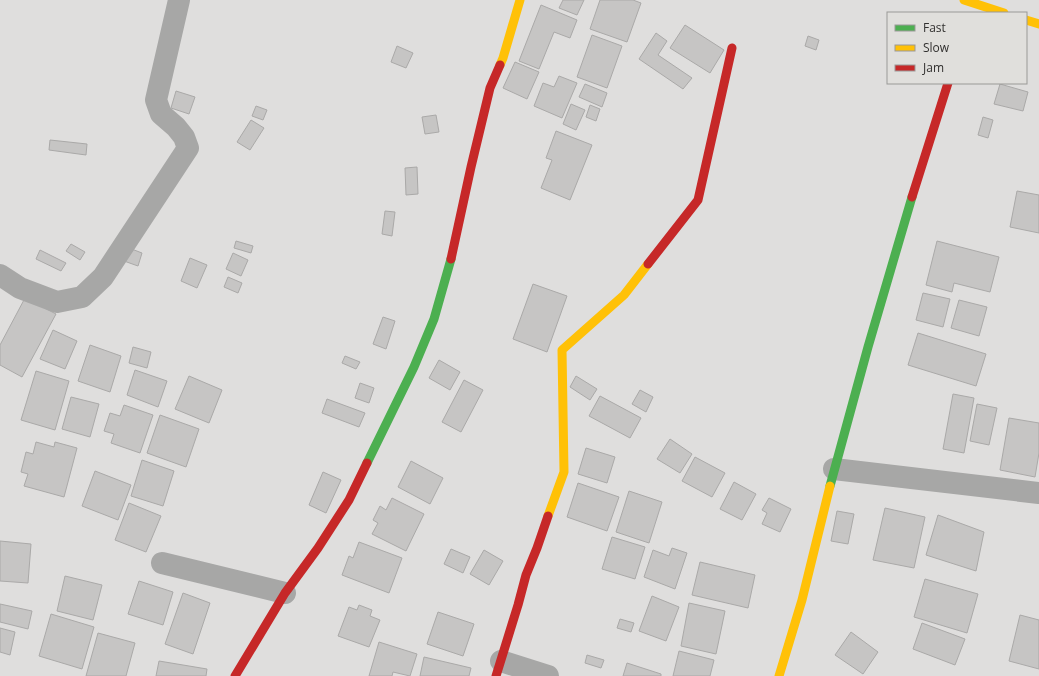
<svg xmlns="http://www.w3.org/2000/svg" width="1039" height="676" viewBox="0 0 1039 676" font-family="'Open Sans',sans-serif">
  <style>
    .building { fill: #c6c5c4; stroke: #aaa9a8 }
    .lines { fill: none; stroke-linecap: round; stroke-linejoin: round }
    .street { stroke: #a7a7a6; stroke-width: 22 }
    .fast { stroke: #4caf50; stroke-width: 9 }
    .slow { stroke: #ffc107; stroke-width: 9 }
    .jam { stroke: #c62828; stroke-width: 9 }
  </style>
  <rect width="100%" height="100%" fill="#dfdedd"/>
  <g class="building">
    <polygon points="563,0 584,0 577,15 559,8"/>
    <polygon points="600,0 633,0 641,3 627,42 590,29"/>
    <polygon points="541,5 577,20 570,38 554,32 539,69 519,61"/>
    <polygon points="685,25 724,50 710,73 670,48"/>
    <polygon points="656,33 667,41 658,55 692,78 683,89 639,59"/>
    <polygon points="592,35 622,46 607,88 577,77"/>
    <polygon points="808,36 819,40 816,50 805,46"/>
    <polygon points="397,46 413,53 406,68 391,62"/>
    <polygon points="515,62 539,72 527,99 503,88"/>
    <polygon points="559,76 577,83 562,118 534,106 543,83 554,87"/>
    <polygon points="585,84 607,93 602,107 579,97"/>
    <polygon points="1000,84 1028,92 1023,111 994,104"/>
    <polygon points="176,91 195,97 189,114 171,108"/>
    <polygon points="571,104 585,110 576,130 563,124"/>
    <polygon points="590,105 600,109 596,121 586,117"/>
    <polygon points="256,106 267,110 263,120 252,116"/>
    <polygon points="436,115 439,132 425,134 422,117"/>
    <polygon points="983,117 993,120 988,138 978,135"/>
    <polygon points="251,120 264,128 250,150 237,142"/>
    <polygon points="556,131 592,145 570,200 541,188 552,160 546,158"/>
    <polygon points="50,140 87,144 86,155 49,150"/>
    <polygon points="417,167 418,194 406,195 405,168"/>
    <polygon points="1017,191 1039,195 1039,233 1010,227"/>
    <polygon points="385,211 395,212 392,236 382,234"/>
    <polygon points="236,241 253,246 251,253 234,248"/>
    <polygon points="937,241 999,257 990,292 954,283 952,292 926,285"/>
    <polygon points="71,244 85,252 80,260 66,251"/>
    <polygon points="129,248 142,253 138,266 124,261"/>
    <polygon points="40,250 66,263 61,271 36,259"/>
    <polygon points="233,253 248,260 241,276 226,269"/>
    <polygon points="190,258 207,265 197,288 181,281"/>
    <polygon points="228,277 242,283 238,293 224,287"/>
    <polygon points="533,284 567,296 547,352 513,339"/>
    <polygon points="923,293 950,299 943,327 916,320"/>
    <polygon points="25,298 56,314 22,377 0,365 0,345"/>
    <polygon points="959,300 987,307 979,336 951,328"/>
    <polygon points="383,317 395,321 386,349 373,344"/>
    <polygon points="53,330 77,341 65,369 40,359"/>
    <polygon points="918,333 986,354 976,386 908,365"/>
    <polygon points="90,345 121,356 110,392 78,381"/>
    <polygon points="133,347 151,352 147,368 129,363"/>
    <polygon points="345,356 360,362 356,369 342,363"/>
    <polygon points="439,360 460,372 450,390 429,378"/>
    <polygon points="135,370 167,381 158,407 127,395"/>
    <polygon points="36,371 69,381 55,430 21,420"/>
    <polygon points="189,376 222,390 209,423 175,409"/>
    <polygon points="576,376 597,389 590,400 570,387"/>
    <polygon points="464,380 483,390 461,432 442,422"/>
    <polygon points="360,383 374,388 369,403 355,398"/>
    <polygon points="640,390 653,397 646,412 632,404"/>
    <polygon points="953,394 974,398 964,453 943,449"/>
    <polygon points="600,396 641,418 630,438 589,416"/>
    <polygon points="71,397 99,404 90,437 62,429"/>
    <polygon points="327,399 365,413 359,427 322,413"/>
    <polygon points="977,404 997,408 989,445 970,441"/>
    <polygon points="124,405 153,415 140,453 111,443 114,434 104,431 110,413 120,416"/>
    <polygon points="160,415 199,429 186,467 147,453"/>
    <polygon points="1009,418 1039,423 1039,453 1035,477 1000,470"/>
    <polygon points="670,439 692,454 680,473 657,459"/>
    <polygon points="36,442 54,447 55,442 77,448 64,497 24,486 28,474 21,472 26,452 33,454"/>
    <polygon points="586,448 615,457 607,483 578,474"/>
    <polygon points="695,457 725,473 712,497 682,481"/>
    <polygon points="142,460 174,471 163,506 131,496"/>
    <polygon points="411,461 443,478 430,504 398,487"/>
    <polygon points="95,471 131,485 118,520 82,506"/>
    <polygon points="323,472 341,480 326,513 309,505"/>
    <polygon points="734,482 756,494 742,520 720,509"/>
    <polygon points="578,483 619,497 607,531 567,517"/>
    <polygon points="629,491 662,502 649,543 616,532"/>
    <polygon points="392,498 424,514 406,551 372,534 378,523 373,520 380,506 386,510"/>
    <polygon points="769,498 791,509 780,532 762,524 767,513 762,510"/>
    <polygon points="129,503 161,516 146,552 115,540"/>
    <polygon points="885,508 925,517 914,568 873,560"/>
    <polygon points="837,511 854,514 848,544 831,541"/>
    <polygon points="938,515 984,532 976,571 926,555"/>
    <polygon points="612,537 645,547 635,579 602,569"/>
    <polygon points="0,541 31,544 28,583 0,581"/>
    <polygon points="359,542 402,558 389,593 342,575 349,556 353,558"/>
    <polygon points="672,548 687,553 675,589 644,577 653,550 669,556"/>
    <polygon points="451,549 470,557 463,573 444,564"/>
    <polygon points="484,550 503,561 489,585 470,574"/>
    <polygon points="700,562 755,575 748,608 692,595"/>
    <polygon points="65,576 102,585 93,620 57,611"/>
    <polygon points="925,579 978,594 967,633 914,617"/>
    <polygon points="139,581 173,592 163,625 128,614"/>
    <polygon points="183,593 210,603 193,654 165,644"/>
    <polygon points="652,596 679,607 666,641 639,631"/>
    <polygon points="689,603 725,611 716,654 681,646"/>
    <polygon points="0,604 32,611 28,629 0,622"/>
    <polygon points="359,605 372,610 370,616 380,620 369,647 338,636 349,607 357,610"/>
    <polygon points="438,612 474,624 463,656 427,644"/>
    <polygon points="51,614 94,627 82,669 39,656"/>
    <polygon points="1020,615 1039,620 1039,669 1009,661"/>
    <polygon points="620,619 634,623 631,632 617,628"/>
    <polygon points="922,623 965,639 955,665 913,649"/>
    <polygon points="0,628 15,632 10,655 0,652"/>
    <polygon points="851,632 878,652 863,674 835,655"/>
    <polygon points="98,633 135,643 126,676 86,676"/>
    <polygon points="379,642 417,654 410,676 393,672 392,676 369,676"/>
    <polygon points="679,651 714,660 710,676 673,676"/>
    <polygon points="587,655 604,660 601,668 585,663"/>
    <polygon points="424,657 471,668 469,676 420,676"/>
    <polygon points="159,661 207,669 206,676 156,676"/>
    <polygon points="627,663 661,674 661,676 623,676"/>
  </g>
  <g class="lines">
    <g class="street">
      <polyline points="0,275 20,288 57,302 82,297 103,277 188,148 184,137 176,127 161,114 156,100 179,0"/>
      <polyline points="834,469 1039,493"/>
      <polyline points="162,563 285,593"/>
      <polyline points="501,661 548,676"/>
    </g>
    <g class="fast">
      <polyline points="367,463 414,367 434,319 451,259"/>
      <polyline points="830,486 868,347 912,197"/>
    </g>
    <g class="slow">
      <polyline points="964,0 1004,13"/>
      <polyline points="1026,20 1039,24"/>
      <polyline points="500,65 503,58 520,0"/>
      <polyline points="548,516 564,472 562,350 624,295 648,264"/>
      <polyline points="779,676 802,600 830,486"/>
    </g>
    <g class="jam">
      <polyline points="912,197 948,83"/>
      <polyline points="451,259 471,167 490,88 500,65"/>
      <polyline points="648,264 698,200 732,48"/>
      <polyline points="235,676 285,593 318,548 349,500 367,463"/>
      <polyline points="496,676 518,605 526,575 537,548 548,516"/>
    </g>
  </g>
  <rect x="887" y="12" width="140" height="72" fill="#e0dfdc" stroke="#9a9997"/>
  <rect x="895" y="25" width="20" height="6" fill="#4caf50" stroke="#9a9997"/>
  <text x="923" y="32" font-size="12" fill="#31302f">Fast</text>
  <rect x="895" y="45" width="20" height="6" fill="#ffc107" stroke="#9a9997"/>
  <text x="923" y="52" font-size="12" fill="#31302f">Slow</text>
  <rect x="895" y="65" width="20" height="6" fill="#c62828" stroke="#9a9997"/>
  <text x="923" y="72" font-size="12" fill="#31302f">Jam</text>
</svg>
